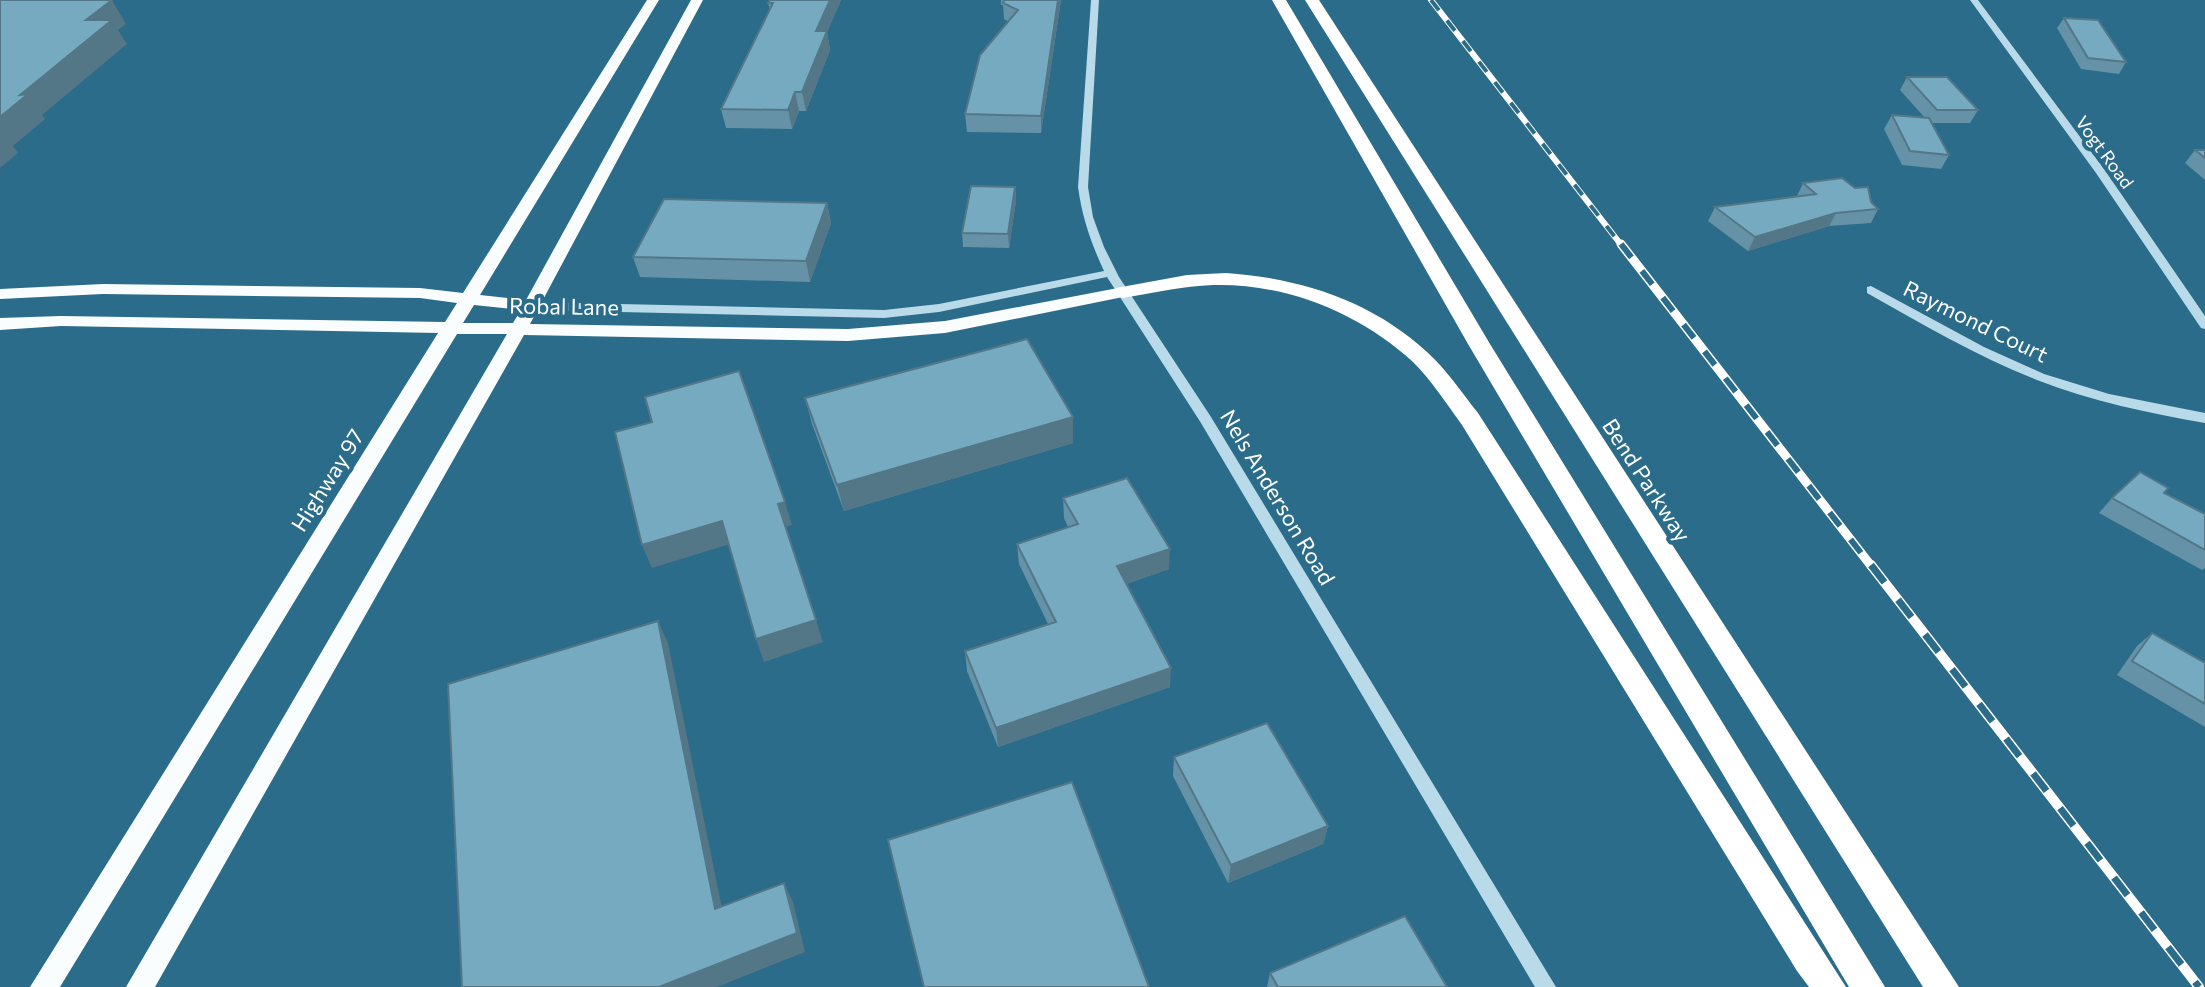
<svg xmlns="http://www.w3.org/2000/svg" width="2205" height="987" viewBox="0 0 2205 987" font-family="Commissioner,sans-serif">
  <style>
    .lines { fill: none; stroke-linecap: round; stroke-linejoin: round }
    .minor { fill: #b8dae9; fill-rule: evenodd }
    .major { fill: #fafdfe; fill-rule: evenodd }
    .highway { fill: #fff; fill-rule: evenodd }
    .rail-far2-casing { stroke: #fff; stroke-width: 6 }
    .rail-far1-casing { stroke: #fff; stroke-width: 9 }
    .rail-casing { stroke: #fff; stroke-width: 10 }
    .rail-far2 { stroke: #2a6c89; stroke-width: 4; stroke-dasharray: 13; stroke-linecap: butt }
    .rail-far1 { stroke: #2a6c89; stroke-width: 6; stroke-dasharray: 17; stroke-linecap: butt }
    .rail { stroke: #2a6c89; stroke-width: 7; stroke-dasharray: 22; stroke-linecap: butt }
    .wall { fill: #6592a6 }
    .shaded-wall { fill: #537787 }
    .building { fill: #76aac1; stroke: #537787; stroke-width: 2 }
    .labels { text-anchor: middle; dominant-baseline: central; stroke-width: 8; stroke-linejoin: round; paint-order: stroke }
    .far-street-label { font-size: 18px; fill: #fff; stroke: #2a6c89 }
    .street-label { font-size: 22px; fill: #fff; stroke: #2a6c89 }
  </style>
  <rect width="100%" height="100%" fill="#2a6c89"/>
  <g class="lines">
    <g class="minor">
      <path d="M 1091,0 L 1099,0 L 1088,187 L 1093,217 L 1104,247 L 1119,277 L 1211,417 L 1556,987 L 1535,987 L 1201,423 L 1107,277 L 939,312 L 884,318 L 531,310 L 525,306 L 531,302 L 884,310 L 939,304 L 1104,271 C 1091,243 1082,217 1078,187 Z"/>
      <polygon points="1970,0 1978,0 2104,169 2205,316 2205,329 2201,328 2096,173"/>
      <path d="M 1871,286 L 1984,347 L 2044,374 L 2109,394 L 2205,413 L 2205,423 C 2148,413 2091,401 2037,380 C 1978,357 1922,324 1867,293 L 1867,287 Z"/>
    </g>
    <path class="major" d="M 647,0 L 659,0 L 480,295 L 526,300 L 691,0 L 703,0 L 530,324 L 848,329 L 945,321 L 1123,287 L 1131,292 L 1123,297 L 945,333 L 848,341 L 524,335 L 155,987 L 126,987 L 507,334 L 457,334 L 60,987 L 30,987 L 438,333 L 61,326 L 0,330 L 0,318 L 61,316 L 445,322 L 457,303 L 420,298 L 103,294 L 0,299 L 0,289 L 103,284 L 420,288 L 463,293 ZM 474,305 L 521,310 L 513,323 L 463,323 Z"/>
    <g class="highway">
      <polygon points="1272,0 1286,0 1490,344 1885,987 1849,987 1468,344"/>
      <polygon points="1305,0 1319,0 1959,987 1923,987"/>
      <path d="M 1226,273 C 1300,278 1372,301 1427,352 C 1447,370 1462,393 1478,413 L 1846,987 L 1809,987 L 1797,971 L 1462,425 C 1446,403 1432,381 1413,362 C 1360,313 1286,283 1213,285 C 1183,286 1153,293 1123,298 L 1113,292 L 1116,288 L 1187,275 Z"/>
    </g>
    <g class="rail-far2-casing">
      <polyline id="rail-far2" points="1431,0 1622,246"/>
    </g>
    <g class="rail-far1-casing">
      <polyline id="rail-far1" points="1621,244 1872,567"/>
    </g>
    <g class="rail-casing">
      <polyline id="rail" points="1871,565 2199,987"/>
    </g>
    <use href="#rail-far2" class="rail-far2"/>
    <use href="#rail-far1" class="rail-far1"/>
    <use href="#rail" class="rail"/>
  </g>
  <g class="wall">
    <polygon points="770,0 841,0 827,32 830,50 806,111 799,111 792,129 726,128 721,109 770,10 768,3"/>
    <polygon points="1001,0 1061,0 1041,133 967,132 965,114 1009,22 1004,19 1003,5 1001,5"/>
    <polygon points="2064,18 2126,62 2119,74 2081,69 2057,28"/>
    <polygon points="1907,77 1978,110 1970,123 1931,123 1949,155 1941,169 1902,165 1884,129 1892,115 1925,118 1900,90"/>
    <polygon points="2195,150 2205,150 2205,180 2185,163"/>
    <polygon points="1803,183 1871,202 1878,209 1871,223 1829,226 1748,251 1708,221 1715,207 1797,196"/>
    <polygon points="1015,187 1016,201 1009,248 963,247 962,233"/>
    <polygon points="827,203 831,223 810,282 640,277 633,257"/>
    <polygon points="805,398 1073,417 1073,443 844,511 812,424"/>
    <polygon points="2164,493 2205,514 2205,568 2202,570 2099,513 2112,498"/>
    <polygon points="1063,498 1169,569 1126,584 1170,687 998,747 967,671 965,651 1048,624 1019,564 1017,544 1068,527 1064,518"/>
    <polygon points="2152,633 2205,663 2205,727 2117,675 2137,646"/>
    <polygon points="1174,757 1328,826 1323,844 1228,883 1173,776"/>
    <polygon points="1270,973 1447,987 1267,987"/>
  </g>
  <g class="shaded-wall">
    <polygon points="112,0 126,24 118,30 127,44 42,115 45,119 13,146 18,153 0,168 0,117 86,20"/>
    <polygon points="830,0 841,0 827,32 830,50 806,111 802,92 816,31"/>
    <polygon points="1058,0 1061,0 1041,133 1041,116"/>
    <polygon points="795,92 799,111 792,129 788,110"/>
    <polygon points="1015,187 1016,201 1009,248 1008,234"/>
    <polygon points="827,203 831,223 810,282 806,261"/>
    <polygon points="1836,213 1829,226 1748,251 1755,237"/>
    <polygon points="1073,417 1073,443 844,511 837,485"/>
    <polygon points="785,502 792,525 785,527 778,504"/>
    <polygon points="722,521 730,544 652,568 642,545"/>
    <polygon points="1170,549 1169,569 1117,587 1117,566"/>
    <polygon points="816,620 823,642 764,662 756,639"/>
    <polygon points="658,621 668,643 726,928 715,909"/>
    <polygon points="1171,668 1170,687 998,747 996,728"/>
    <polygon points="1328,826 1323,844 1228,883 1231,865"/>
    <polygon points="784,883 793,902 805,952 717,987 659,987"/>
  </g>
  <g class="building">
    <polygon points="0,0 112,0 86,20 112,20 20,95 28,94 0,117"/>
    <polygon points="770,0 830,0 816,31 827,31 802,92 795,92 788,110 721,109 773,3 768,3"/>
    <polygon points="1004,0 1058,0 1041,116 965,114 980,55 1018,10 1003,3"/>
    <polygon points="2064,18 2098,20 2126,62 2088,58"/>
    <polygon points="1907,77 1947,77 1978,110 1937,110"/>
    <polygon points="1892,115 1929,118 1949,155 1910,151"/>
    <polygon points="2195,150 2205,150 2205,158"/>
    <polygon points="1842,178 1855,188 1868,187 1871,202 1878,209 1836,213 1755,237 1715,207 1816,194 1803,183"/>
    <polygon points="971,186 1015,187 1008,234 962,233"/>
    <polygon points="664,199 827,203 806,261 633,257"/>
    <polygon points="1027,339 1073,417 837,485 805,398"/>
    <polygon points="739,371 785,502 778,504 816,620 756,639 722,521 642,545 615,432 652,422 645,397"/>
    <polygon points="2140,472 2168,488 2164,493 2205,514 2205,550 2112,498"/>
    <polygon points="1127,478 1170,549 1117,566 1171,668 996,728 965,651 1056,622 1017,544 1078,524 1063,498"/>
    <polygon points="658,621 715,909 784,883 797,933 659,987 462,987 448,684"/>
    <polygon points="2152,633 2205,663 2205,704 2132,661"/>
    <polygon points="1267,723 1328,826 1231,865 1174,757"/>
    <polygon points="1072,782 1149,987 924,987 888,840"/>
    <polygon points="1405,916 1447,987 1278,987 1270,973"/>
  </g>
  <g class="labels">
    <g class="far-street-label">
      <text transform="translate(2105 152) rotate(54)">Vogt Road</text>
    </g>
    <g class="street-label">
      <text transform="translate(564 306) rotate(1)">Robal Lane</text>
      <text transform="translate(1976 321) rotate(26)">Raymond Court</text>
      <text transform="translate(327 480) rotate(-58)">Highway 97</text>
      <text transform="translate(1647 480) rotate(57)">Bend Parkway</text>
      <text transform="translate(1278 497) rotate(59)">Nels Anderson Road</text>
    </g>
  </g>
</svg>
